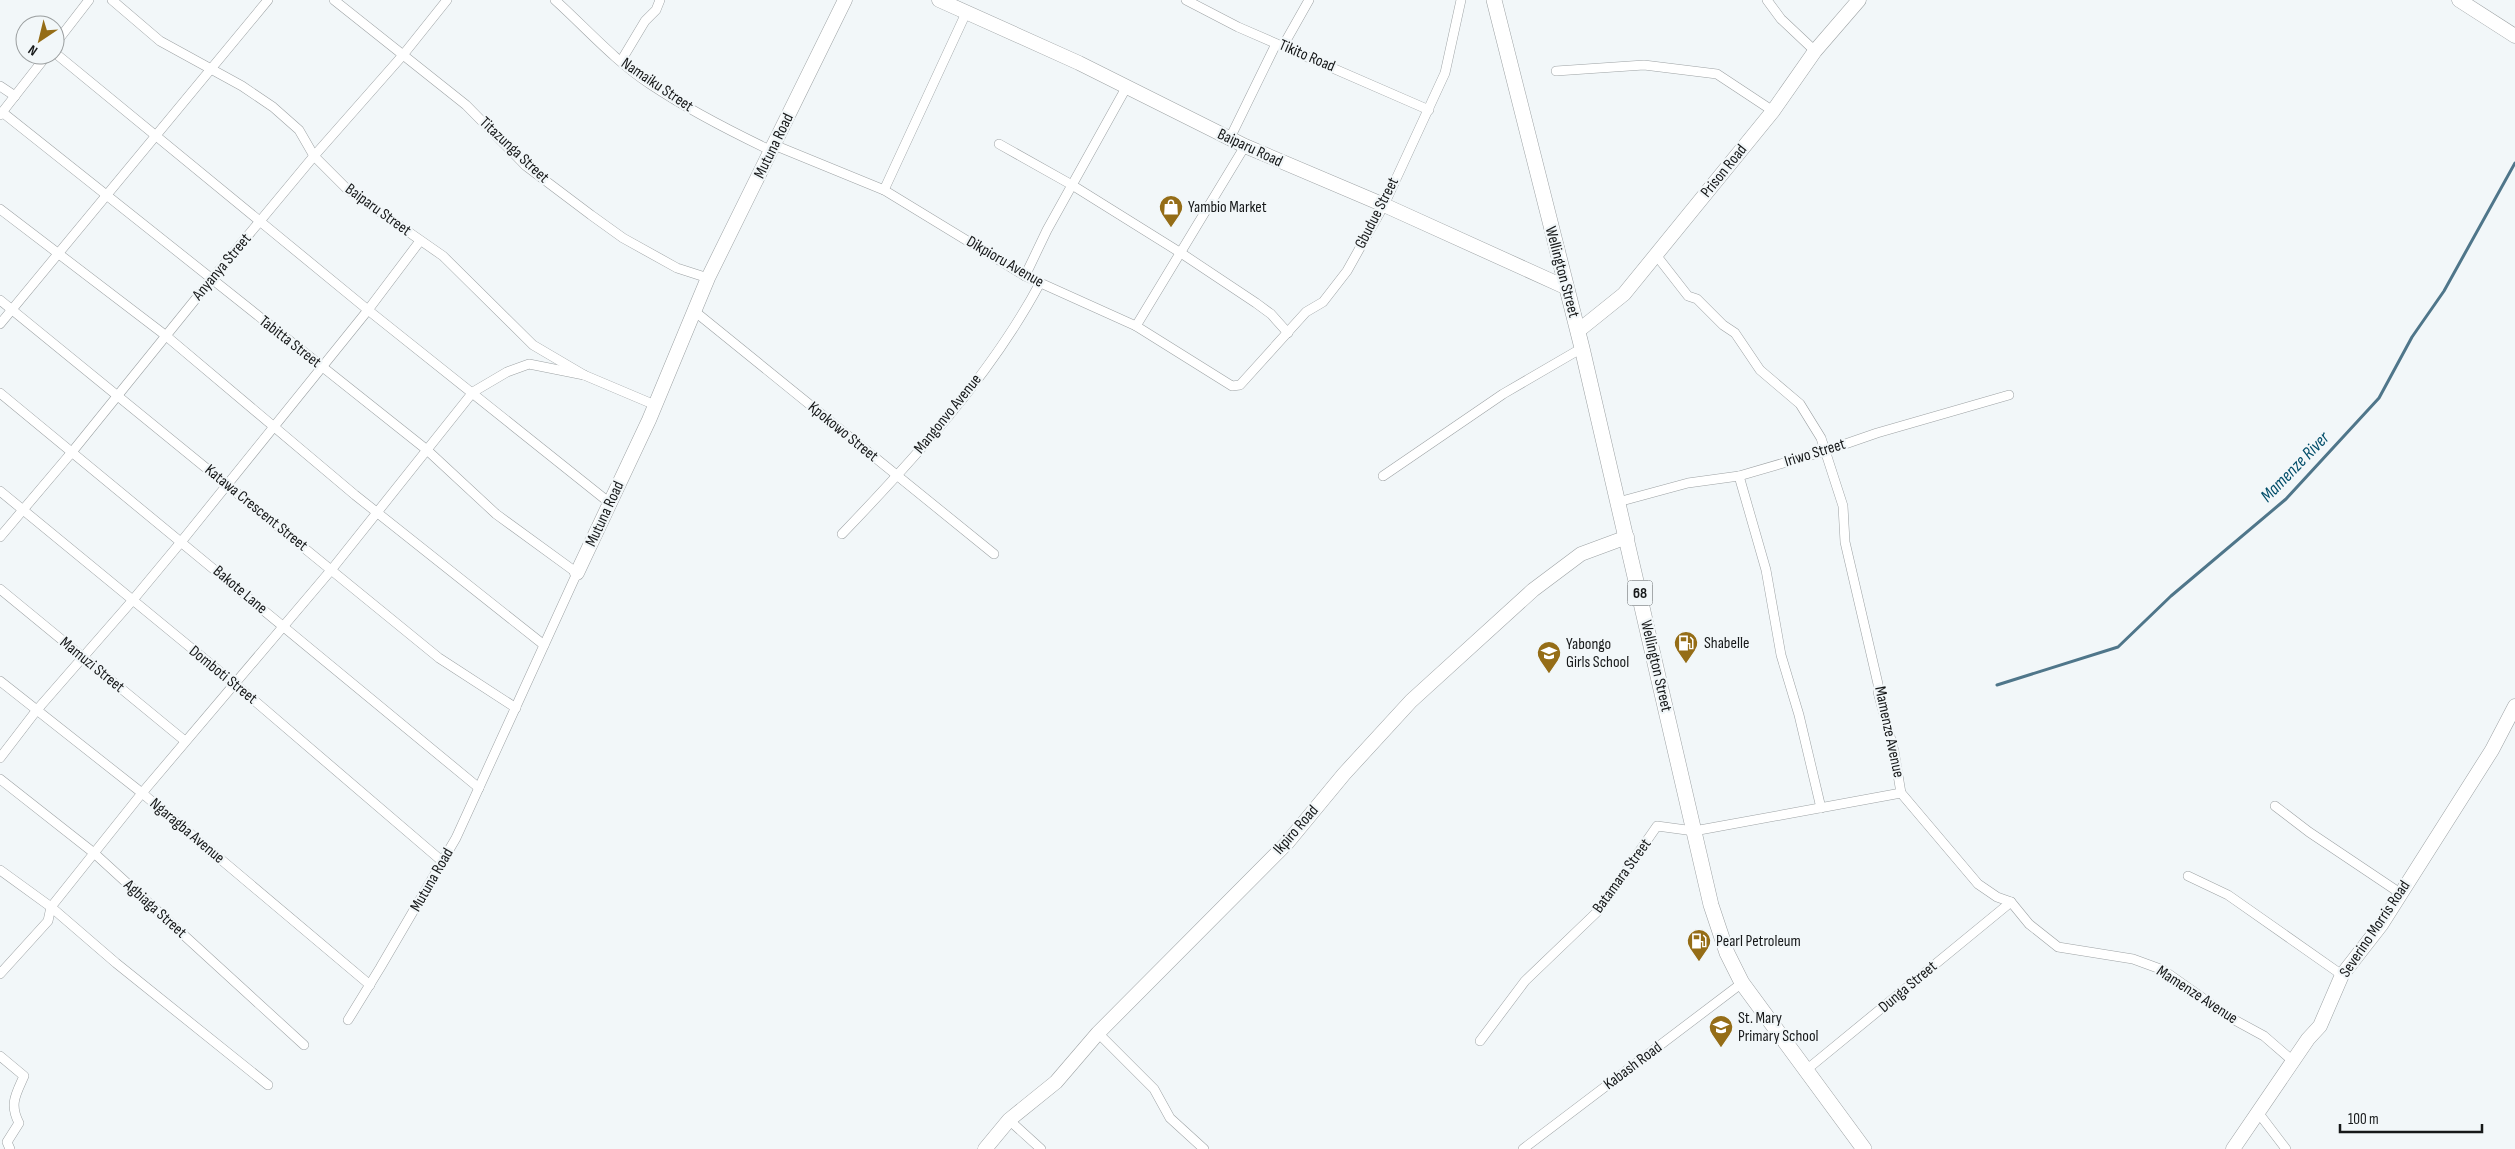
<svg xmlns="http://www.w3.org/2000/svg" width="2515" height="1149" viewBox="0 0 2515 1149" font-family="'Sofia Sans Condensed',sans-serif">
  <style>
    .lines { fill: none; stroke-linecap: round; stroke-linejoin: round }
    .stream { stroke: #4f768a; stroke-width: 3 }
    .street-casing { stroke: #9da2a4; stroke-width: 10 }
    .secondary-casing { stroke: #9da2a4; stroke-width: 15 }
    .primary-casing { stroke: #9da2a4; stroke-width: 16 }
    .street { stroke: #fff; stroke-width: 9 }
    .secondary { stroke: #fff; stroke-width: 14 }
    .primary { stroke: #fff; stroke-width: 15 }
    .labels { text-anchor: middle; dominant-baseline: central; stroke-width: 4.5; stroke-linejoin: round; paint-order: stroke }
    .shield { fill: #f2f7f9; stroke: #585b5c; stroke-width: 1 }
    .shield-label { font-size: 15px; font-weight: bold; fill: #161819 }
    .street-label { font-size: 16px; fill: #161819; stroke: #f2f7f9 }
    .poi-label { font-size: 16px; fill: #161819; stroke: #f2f7f9; text-anchor: start }
    .water-label { font-size: 18px; font-style: italic; fill: #004d69; stroke: #f2f7f9 }
  </style>
  <rect width="100%" height="100%" fill="#f2f7f9"/>
  <g class="lines">
    <polyline class="stream" points="1997,685 2118,647 2171,596 2286,499 2379,398 2412,337 2444,291 2515,163"/>
    <g class="street-casing">
      <g id="street">
        <polyline points="112,0 160,41 242,86 273,107 299,130 314,156 347,189 443,256 533,345 584,375 655,405"/>
        <polyline points="334,0 466,105 526,166 591,215 623,238 677,268 708,278"/>
        <path d="M 555,0 C 586,28 615,61 650,84 C 689,110 730,131 772,151"/>
        <polyline points="1186,0 1238,27 1429,110"/>
        <polyline points="1767,0 1781,19 1815,51"/>
        <polyline points="55,44 89,0"/>
        <polyline points="1283,46 1309,0"/>
        <polyline points="55,53 368,310 611,504"/>
        <polyline points="621,61 645,21 656,10 660,0"/>
        <polyline points="1556,71 1644,65 1717,74 1773,111"/>
        <polyline points="0,86 15,96"/>
        <polyline points="2,112 427,450 496,514 577,573 456,838 380,968 348,1020"/>
        <polyline points="0,115 47,55"/>
        <polyline points="1230,138 1276,44"/>
        <polyline points="999,144 1072,185 1181,253 1256,303 1271,314 1288,333"/>
        <polyline points="774,145 884,190 1025,276 1136,326 1232,386 1240,385 1306,312 1323,302 1347,271 1384,205 1445,73 1461,0"/>
        <polyline points="884,190 966,13"/>
        <polyline points="0,209 165,335 355,495 544,645"/>
        <polyline points="1656,255 1688,296 1697,299 1723,325 1735,333 1760,370 1800,404 1821,438 1843,506 1845,542 1878,684 1878,692 1894,751 1901,793 1978,884 1997,897 2011,902 2029,924 2058,947 2133,959 2163,970 2231,1018 2264,1036 2294,1062"/>
        <polyline points="1025,276 1047,230 1126,88"/>
        <polyline points="0,300 439,658 516,708"/>
        <polyline points="693,310 994,554"/>
        <polyline points="0,324 268,0"/>
        <polyline points="1136,326 1245,146"/>
        <polyline points="0,393 479,788"/>
        <polyline points="1383,476 1503,394 1582,348"/>
        <polyline points="1739,476 1766,570 1781,655 1799,715 1821,808"/>
        <polyline points="0,491 235,684 443,862"/>
        <polyline points="1618,502 1688,483 1739,476 1825,451 1877,433 2009,395"/>
        <path d="M 842,534 C 914,459 991,375 1040,283"/>
        <polyline points="0,537 72,452 211,280 314,156 403,55 447,0"/>
        <polyline points="0,589 185,741"/>
        <polyline points="0,681 142,793 370,985"/>
        <polyline points="0,758 36,711 132,601 181,542 368,310 420,241"/>
        <polyline points="0,779 94,853 304,1045"/>
        <polyline points="2275,806 2309,832 2400,893"/>
        <polyline points="0,870 51,907 116,963 268,1085"/>
        <polyline points="2188,876 2228,895 2342,975"/>
        <polyline points="0,974 48,921 51,907 142,793 332,569 473,392 507,372 529,364 584,375"/>
        <polyline points="1098,1033 1154,1089 1170,1118 1204,1149"/>
        <polyline points="1480,1041 1525,981 1598,911 1657,826 1694,831 1901,793"/>
        <path d="M 0,1056 L 24,1076 C 16,1094 9,1104 19,1123 L 7,1142 L 10,1149"/>
        <polyline points="1805,1071 2011,902"/>
        <polyline points="2257,1111 2286,1149"/>
        <polyline points="1009,1120 1041,1149"/>
        <polyline points="1523,1149 1742,983"/>
      </g>
    </g>
    <g class="secondary-casing">
      <g id="secondary">
        <polyline points="939,0 1079,63 1245,146 1384,205 1565,287"/>
        <polyline points="2459,0 2515,36"/>
        <polyline points="1578,331 1624,294 1773,111 1815,51 1859,0"/>
        <polyline points="577,573 649,420 708,278 845,0"/>
        <polyline points="985,1149 1009,1120 1056,1082 1098,1033 1287,843 1344,774 1411,701 1533,590 1581,554 1627,537"/>
        <polyline points="2233,1149 2308,1039 2320,1026 2342,975 2381,925 2492,750 2515,706"/>
      </g>
    </g>
    <g class="primary-casing">
      <polyline id="primary" points="1494,0 1582,348 1711,905 1727,953 1742,983 1864,1149"/>
    </g>
    <use href="#street" class="street"/>
    <use href="#secondary" class="secondary"/>
    <use href="#primary" class="primary"/>
  </g>
  <defs>
    <g id="shop-pin" transform="scale(1.25)"><path d="M0 17L-7.5 6A9.5 9.5 0 1 1 7.5 6Z" fill="#956d17" stroke="#f2f7f9"/><path d="M-5-2.5h2.3a2.7 3.5 0 0 1 5.4 0H5L5.5 6h-11ZM-1.5-2.5h3a1.5 2.3 0 0 0-3 0Z" fill="#fff"/></g>
    <g id="fuel-pin" transform="scale(1.25)"><path d="M0 17L-7.5 6A9.5 9.5 0 1 1 7.5 6Z" fill="#956d17" stroke="#f2f7f9"/><path d="M-5.5-6h7V0h2V4h1.3V-2.5L3-4.5l.8-.8L6-3V5H2.5V1h-1V6h-7ZM-4.2-4.7v3.2H.2V-4.7Z" fill="#fff"/></g>
    <g id="school-pin" transform="scale(1.25)"><path d="M0 17L-7.5 6A9.5 9.5 0 1 1 7.5 6Z" fill="#956d17" stroke="#f2f7f9"/><path d="M0-5L7-2L0 1L-7-2ZM-4 1L0 2.5L4 1V4Q0 6-4 4Z" fill="#fff"/></g>
  </defs>
  <g fill-rule="evenodd">
    <use href="#shop-pin" x="1171" y="207"/>
    <use href="#fuel-pin" x="1686" y="643"/>
    <use href="#school-pin" x="1549" y="653"/>
    <use href="#fuel-pin" x="1699" y="941"/>
    <use href="#school-pin" x="1721" y="1027"/>
  </g>
  <g class="labels">
    <rect class="shield" x="1627.5" y="580.5" width="25" height="25" rx="4"/>
    <g class="shield-label">
      <text x="1640" y="593">68</text>
    </g>
    <g class="street-label">
      <text transform="translate(1307 56) rotate(23)">Tikito Road</text>
      <text transform="translate(657 85) rotate(34)">Namaiku Street</text>
      <text transform="translate(774 146) rotate(-64)">Mutuna Road</text>
      <text transform="translate(1250 148) rotate(25)">Baiparu Road</text>
      <text transform="translate(514 150) rotate(43)">Titazunga Street</text>
      <text transform="translate(1724 171) rotate(-51)">Prison Road</text>
      <text transform="translate(378 210) rotate(36)">Baiparu Street</text>
      <text transform="translate(1377 213) rotate(-63)">Gbudue Street</text>
      <text transform="translate(1005 262) rotate(30)">Dikpioru Avenue</text>
      <text transform="translate(222 267) rotate(-50)">Anyanya Street</text>
      <text transform="translate(1562 272) rotate(75)">Wellington Street</text>
      <text transform="translate(290 342) rotate(38)">Tabitta Street</text>
      <text transform="translate(948 414) rotate(-51)">Mangonvo Avenue</text>
      <text transform="translate(843 432) rotate(39)">Kpokowo Street</text>
      <text transform="translate(1815 453) rotate(-17)">Iriwo Street</text>
      <text transform="translate(256 508) rotate(39)">Katawa Crescent Street</text>
      <text transform="translate(605 514) rotate(-65)">Mutuna Road</text>
      <text transform="translate(240 590) rotate(40)">Bakote Lane</text>
      <text transform="translate(92 665) rotate(39)">Mamuzi Street</text>
      <text transform="translate(1656 666) rotate(77)">Wellington Street</text>
      <text transform="translate(223 675) rotate(39)">Domboti Street</text>
      <text transform="translate(1889 732) rotate(78)">Mamenze Avenue</text>
      <text transform="translate(1296 830) rotate(-49)">Ikpiro Road</text>
      <text transform="translate(187 831) rotate(40)">Ngaragba Avenue</text>
      <text transform="translate(1622 876) rotate(-54)">Batamara Street</text>
      <text transform="translate(432 880) rotate(-60)">Mutuna Road</text>
      <text transform="translate(155 909) rotate(42)">Agbiaga Street</text>
      <text transform="translate(2375 929) rotate(-56)">Severino Morris Road</text>
      <text transform="translate(1908 987) rotate(-40)">Dunga Street</text>
      <text transform="translate(2197 995) rotate(33)">Mamenze Avenue</text>
      <text transform="translate(1633 1066) rotate(-37)">Kabash Road</text>
    </g>
    <g class="poi-label">
      <text x="1188" y="207">Yambio Market</text>
      <text x="1704" y="643">Shabelle</text>
      <text x="1566" y="644">Yabongo<tspan x="1566" dy="18">Girls School</tspan></text>
      <text x="1716" y="941">Pearl Petroleum</text>
      <text x="1738" y="1018">St. Mary<tspan x="1738" dy="18">Primary School</tspan></text>
    </g>
    <g class="water-label">
      <text transform="translate(2295 467) rotate(-46)">Mamenze River</text>
    </g>
  </g>
  <g transform="translate(40 40) rotate(215)"><circle r="24" fill="#f2f7f9" stroke="#9a9e9f"/>
  <path d="M0-4L9 19L0 12L-9 19Z" fill="#956d17"/>
  <text y="-8" font-size="14" font-weight="bold" text-anchor="middle" fill="#161819">N</text>
  </g>
  <path d="M2340 1124v8h142v-8" fill="none" stroke="#161819" stroke-width="2.5"/>
  <text x="2348" y="1124" font-size="15" fill="#161819" stroke="#f2f7f9" stroke-width="4" paint-order="stroke">100 m</text>
</svg>
